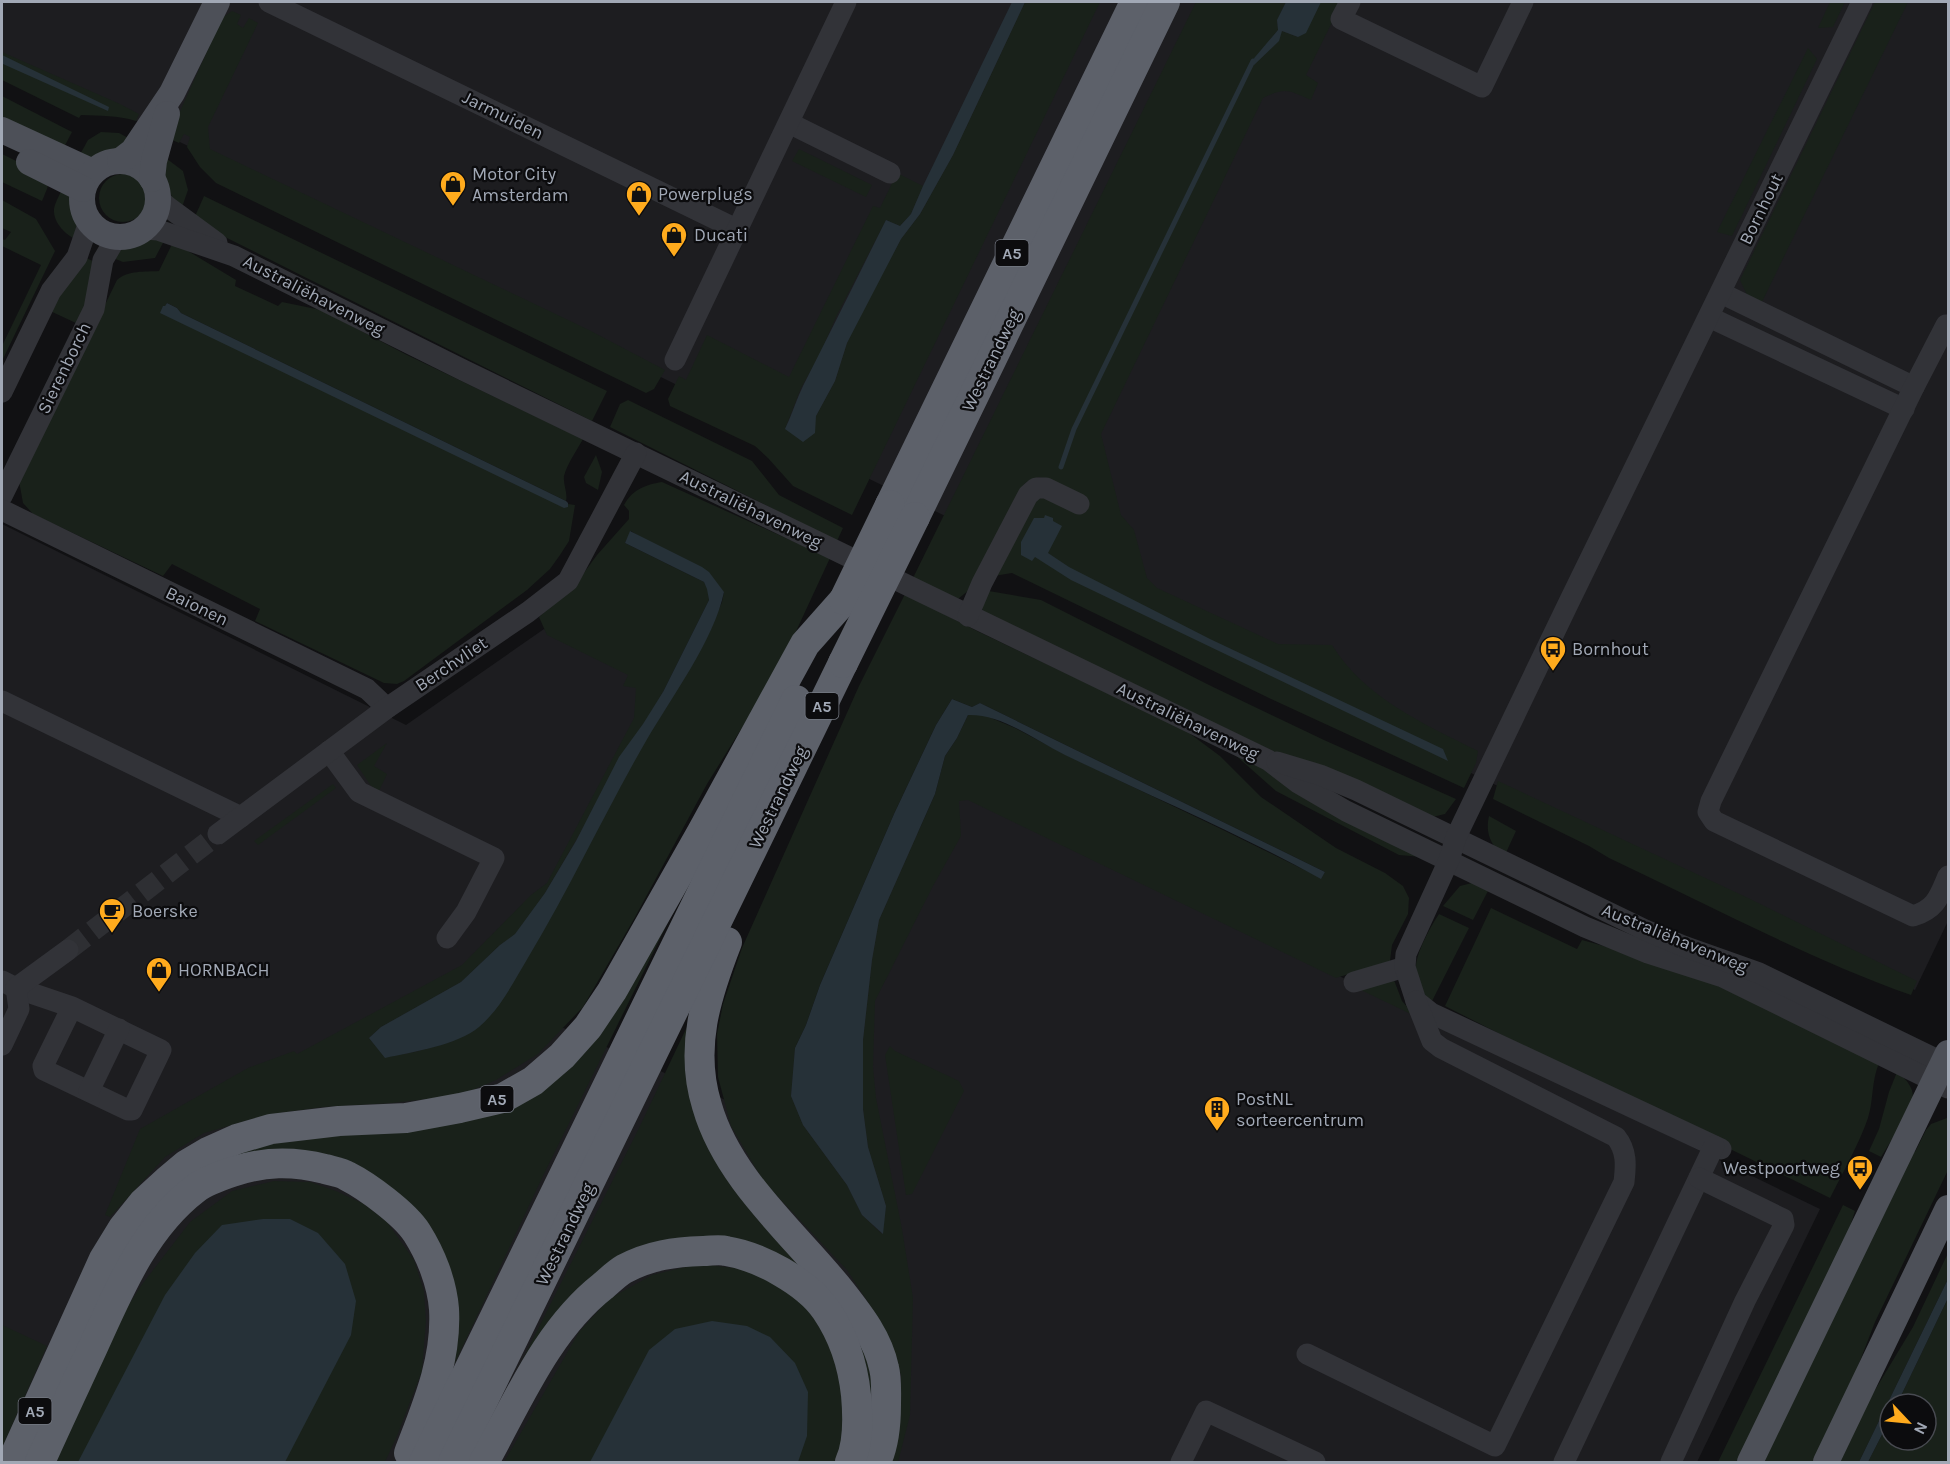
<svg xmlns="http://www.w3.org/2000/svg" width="1950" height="1464" viewBox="0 0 1950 1464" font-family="Karla,sans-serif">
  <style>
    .built { fill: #1d1d20 }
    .green { fill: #19211a; fill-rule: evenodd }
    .water { fill: #263138 }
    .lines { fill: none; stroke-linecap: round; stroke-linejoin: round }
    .stream { stroke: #263138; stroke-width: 5 }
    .minor-tunnel { stroke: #2e2f33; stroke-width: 21; stroke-dasharray: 21 10; stroke-linecap: butt }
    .minor { stroke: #323338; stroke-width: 21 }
    .major { stroke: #4d5058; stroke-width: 26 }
    .highway { stroke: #5d616a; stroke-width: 30 }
    .highway-bridge { stroke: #5d616a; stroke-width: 30 }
    .labels { text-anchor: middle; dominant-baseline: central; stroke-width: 4.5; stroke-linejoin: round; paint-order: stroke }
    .shield { fill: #0c0c0e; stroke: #747983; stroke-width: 1.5 }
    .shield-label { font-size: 16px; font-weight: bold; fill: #a1a8b5 }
    .street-label { font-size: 18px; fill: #a1a8b5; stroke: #0c0c0e }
    .poi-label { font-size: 18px; fill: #a1a8b5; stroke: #0c0c0e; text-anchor: start }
  </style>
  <rect width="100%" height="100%" fill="#111113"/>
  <g class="built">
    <polygon points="2,2 1948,2 1948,921 1915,990 2,55"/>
    <polygon points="2,524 406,725 544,629 664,692 532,1014 757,1114 945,785 1820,1209 1697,1462 2,1462"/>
  </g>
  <g class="green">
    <polygon points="1025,2 1100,2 852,515 793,486 768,458 755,446 670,406 668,399 679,376 686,380 707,335 789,377 873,206 880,208 897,173 923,186 911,214 900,226 886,220 836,317 820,354 801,388 785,429 816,416 835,381 847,343 864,308 901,239 920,214 953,155"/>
    <path d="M 1196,2 L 1286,2 L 1277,20 L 1278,30 L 1251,63 L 1282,31 L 1298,37 L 1321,2 L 1342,2 L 1306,75 L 1318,83 L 1311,100 C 1288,90 1286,87 1263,98 L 1101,434 L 1121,515 L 1134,530 L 1147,578 L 1157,588 L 1278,644 L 1332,645 C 1365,698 1424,724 1478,751 L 1476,763 L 1464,788 L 1269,698 L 1012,573 L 994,576 L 1033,498 L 1078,496 L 1039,477 L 1025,483 L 974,586 L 958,599 L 913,578 Z"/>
    <polygon points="1830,2 1845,2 1833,27 1818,28"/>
    <polygon points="1875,2 1908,2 1761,304 1747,295 1740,280"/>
    <polygon points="232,11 241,15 237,24 243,28 249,18 258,23 208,127 210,149 589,330 665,370 654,389 646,393 216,183 200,167 187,147 190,137 184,134 179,143 168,138 222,18"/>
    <polygon points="1808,48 1817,59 1732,236 1717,232"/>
    <path d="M 2,52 L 120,104 L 139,114 L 136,121 C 117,115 100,116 81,115 L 79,118 L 2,80 Z"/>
    <polygon points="2,96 72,132 61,153 2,124"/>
    <path d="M 101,132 L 119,133 L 134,141 C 114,154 103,159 78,158 L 88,140 Z"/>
    <polygon points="799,149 872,185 866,197 792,161"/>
    <polygon points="2,154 50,178 47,189 42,201 2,182"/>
    <path d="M 163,156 L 183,171 L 188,190 L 181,210 C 168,195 162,175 163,156 Z"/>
    <circle cx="123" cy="198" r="24"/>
    <path d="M 64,186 C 76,202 78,221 77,240 C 66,235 53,223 54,209 C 55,202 61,192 64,186 Z"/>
    <polygon points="204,196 607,391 592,421 193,221"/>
    <polygon points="2,200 36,219 55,251 2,361 2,346 41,265 2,246 2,239 5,240 11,232 2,228"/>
    <path d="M 159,237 L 165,239 L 155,258 L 123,262 L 113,258 C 126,243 139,240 159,237 Z"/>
    <path d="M 173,242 L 236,280 L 235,286 L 278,306 L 282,302 L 321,310 L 407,355 L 583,439 C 577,450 567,464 564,476 C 563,485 568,493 566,501 L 181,313 L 177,308 L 167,303 L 165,307 L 568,504 L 575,505 L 569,541 L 560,555 L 550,569 L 527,590 L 404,681 L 397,684 L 384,683 L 255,621 L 260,609 L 172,564 L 163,576 L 33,514 L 23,503 L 19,481 L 117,280 C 128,270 145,272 159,271 Z"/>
    <polygon points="84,257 95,262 88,309 78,324 48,310"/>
    <polygon points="628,400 752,461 779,495 843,528 837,541 610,427 620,404"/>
    <polygon points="596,455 602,472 598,490 586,483 584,477"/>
    <path d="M 662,482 L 830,558 L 779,668 L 707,784 L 634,919 L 583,1007 L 538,1054 L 496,1080 L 461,1095 L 392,1103 L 323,1107 L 266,1115 L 204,1133 L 165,1157 L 110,1217 L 105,1215 L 140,1129 L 248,1068 L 294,1051 L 297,1054 L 462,965 L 531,895 L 547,883 L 634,718 L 636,688 L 623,686 L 628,675 L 547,635 L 539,617 L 575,585 L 597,555 L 629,519 L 629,511 L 624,505 C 633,489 645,485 662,482 ZM 631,531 L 724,592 L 722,602 L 705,641 L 665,709 L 453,1041 L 415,1052 L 385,1057 L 369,1038 L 381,1027 L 461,982 L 500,945 L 515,935 L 545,893 L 663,692 L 709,600 L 708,589 L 704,582 L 625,543 Z"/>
    <polygon points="983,590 1041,600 1209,685 1324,740 1456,799 1445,814 1420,820 1381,803 982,612"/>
    <path d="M 905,594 L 975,630 L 1185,730 L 1220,756 L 1261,797 L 1336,848 L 1385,873 L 1403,886 L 1409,898 L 1408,914 L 1392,945 L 1390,961 L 1336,978 L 968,800 L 959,801 L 961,836 L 933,886 L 875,1001 L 873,1067 L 876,1098 L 902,1229 L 913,1298 L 910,1415 L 898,1462 L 892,1462 L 899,1421 L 901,1375 L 881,1322 L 847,1270 L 764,1182 L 731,1126 L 718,1077 L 717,1034 L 723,1004 L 742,948 L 859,686 ZM 952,699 L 972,707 L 980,703 L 1325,872 L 1321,878 L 1219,828 L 1064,754 L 1015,728 L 984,715 L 968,715 L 957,738 L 945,756 L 935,794 L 879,920 L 872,960 L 863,1040 L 863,1109 L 868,1147 L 886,1206 L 882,1234 L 862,1215 L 847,1185 L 803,1125 L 791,1096 L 795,1048 L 806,1025 L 820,985 L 894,814 L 936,725 Z"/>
    <polygon points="387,743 374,766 387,774 379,791 371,786 357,765"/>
    <polygon points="1225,746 1422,857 1399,855 1276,791"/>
    <path d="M 1498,781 L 1748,898 L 1917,981 L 1911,995 C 1807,958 1709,905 1609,858 L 1589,846 L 1493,799 Z"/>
    <polygon points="333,784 336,788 258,845 254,841"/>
    <path d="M 1489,816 L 1516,831 L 1504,857 C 1491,845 1485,834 1489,816 Z"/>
    <polygon points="715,819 718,821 542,1178 436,1403 434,1401 449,1355 451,1314 448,1283 438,1256 421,1225 393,1195 358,1174 324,1160 276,1157 246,1162 214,1173 178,1196 140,1238 105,1305 34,1462 17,1462 86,1311 118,1251 136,1225 168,1190 201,1166 242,1147 282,1136 344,1128 430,1122 468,1115 522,1095 558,1073 586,1042 621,989"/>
    <polygon points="1472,883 1490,887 1473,920 1443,906 1460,886"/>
    <path d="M 1491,908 L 1577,949 L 1582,940 L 1669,964 L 1689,972 L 1879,1063 C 1871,1083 1874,1098 1868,1118 C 1860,1142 1842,1174 1830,1198 L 1628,1099 L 1445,1006 Z"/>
    <path d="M 1439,914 L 1469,928 L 1430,1005 C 1423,996 1415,978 1416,966 C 1417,951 1431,926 1439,914 Z"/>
    <polygon points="1394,980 1402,1001 1415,1016 1361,990"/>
    <polygon points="703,993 699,1101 865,1340 876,1401 873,1442 866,1391 783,1264 613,1267 471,1462 639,1128"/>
    <polygon points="890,1046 895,1051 959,1081 964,1091 912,1194 906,1195 885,1055"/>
    <path d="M 1897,1072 C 1920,1090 1915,1102 1901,1125 C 1894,1135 1888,1146 1881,1157 L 1869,1151 L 1879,1129 L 1889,1092 Z"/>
    <polygon points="1947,1118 1948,1118 1948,1170 1875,1322 1843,1405 1815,1462 1760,1462 1911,1151 1915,1152 1926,1130 1931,1124"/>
    <polygon points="274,1181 310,1182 336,1191 364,1204 387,1222 414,1260 424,1291 426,1321 422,1371 397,1436 385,1462 55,1462 118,1322 140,1287 190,1222 232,1191"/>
    <polygon points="1843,1205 1855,1211 1843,1249 1740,1462 1718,1462"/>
    <polygon points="1948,1253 1948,1279 1859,1462 1837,1462 1857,1420 1913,1327"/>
    <polygon points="698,1264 744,1269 780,1286 811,1310 833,1344 847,1414 838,1456 834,1462 504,1462 579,1332 609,1299 652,1275"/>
    <polygon points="1948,1298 1948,1462 1868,1462 1890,1419 1890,1440 1926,1440 1926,1404 1897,1404"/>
    <polygon points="2,1325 47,1346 2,1448"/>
  </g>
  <g class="water">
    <path d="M 1012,2 L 1025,2 L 953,155 L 920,214 L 901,239 L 847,343 L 835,381 L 816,416 L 815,433 L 803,442 L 785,429 C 792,415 796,400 803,386 C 831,331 858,276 886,220 L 900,226 L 911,214 L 923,186 Z"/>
    <polygon points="1286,2 1321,2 1306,33 1298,37 1282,31 1279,41 1254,65 1250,63 1278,30 1277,20"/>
    <polygon points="2,55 109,107 108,111 3,64 2,63"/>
    <polygon points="167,303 177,308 181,313 566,501 568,503 568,507 564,508 160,313 163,306 165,306"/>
    <polygon points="1045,515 1053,518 1053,521 1062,526 1048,553 1069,567 1210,639 1443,749 1448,761 1071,580 1035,557 1032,561 1021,555 1021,542 1034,518 1044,518"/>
    <path d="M 630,531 L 702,567 L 709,572 L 724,592 C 714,640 671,698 646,741 C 605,812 571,886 529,956 C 514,981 501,1008 479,1027 C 458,1045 412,1052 385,1058 L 369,1038 L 381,1027 L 461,982 L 500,945 L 515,934 L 545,893 L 576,841 L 619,757 L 643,724 L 663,692 L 709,600 L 707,589 L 704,582 L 625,543 Z"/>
    <path d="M 952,699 L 972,707 L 980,703 L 1325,872 L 1321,879 C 1238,833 1150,796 1065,755 C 1035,740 1002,714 968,715 L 957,738 L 945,756 L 935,794 L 879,920 L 872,960 L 863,1040 L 863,1109 L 868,1147 L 886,1206 L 883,1234 L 862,1215 L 847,1185 L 803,1125 L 791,1096 L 795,1048 L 806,1025 L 820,985 L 894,814 L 936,725 Z"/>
    <polygon points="263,1219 290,1219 318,1233 345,1264 356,1301 351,1335 285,1462 78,1462 165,1295 195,1253 222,1225"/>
    <polygon points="1948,1279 1948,1298 1897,1404 1890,1404 1890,1419 1868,1462 1859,1462"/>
    <polygon points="712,1321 747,1326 770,1337 795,1363 808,1392 807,1436 798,1462 590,1462 649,1350 675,1329"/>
  </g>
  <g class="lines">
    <polyline class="stream" points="1061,467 1074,429 1253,61"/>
    <polyline class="minor-tunnel" points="68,950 218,834"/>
    <g class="minor">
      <polyline points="269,2 736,229"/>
      <polyline points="1350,2 1341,19 1482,87 1523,2"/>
      <polyline points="789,123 890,173"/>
      <polyline points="158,198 168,207 217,243"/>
      <polyline points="145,229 158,230 234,256 463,370 1268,760 1298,783 1346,811 1585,927 1648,953 1723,977 1948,1088"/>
      <polyline points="1721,293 1914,387"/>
      <polyline points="1709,317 1904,409"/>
      <path d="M 1948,325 L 1946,325 L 1914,387 L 1711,801 L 1708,812 L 1714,821 L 1913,916 C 1936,909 1939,897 1948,876"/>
      <polyline points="675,360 846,2"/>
      <polyline points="2,392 51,291 77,257 89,222"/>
      <polyline points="2,496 94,309 103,260 116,238"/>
      <polyline points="2,510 367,689 387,708"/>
      <polyline points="968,616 982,583 1028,495 1036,488 1046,488 1079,504"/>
      <polyline points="2,701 241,817"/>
      <polyline points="329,751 359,792 494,858 466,912 447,938"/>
      <polyline points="1277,762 1320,775 1356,790 1645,930 1683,946 1759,973 1948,1065"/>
      <polyline points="218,834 387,708 528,612 568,581 636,453"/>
      <polyline points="2,981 16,988 72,1007 161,1050 132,1110 128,1110 44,1070 43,1066 72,1007"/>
      <polyline points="1354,982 1405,967"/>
      <polyline points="2,1045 19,1009 16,988 68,950"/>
      <polyline points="89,1091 119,1029"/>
      <polyline points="1721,1149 1431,1013 1416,1001 1405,967 1406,954 1449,860 1456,837 1569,602 1862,2"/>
      <path d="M 1307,1354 L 1495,1446 L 1624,1182 C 1626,1165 1627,1151 1616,1137 L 1441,1048 L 1432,1041 L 1416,1001"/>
      <polyline points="1181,1462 1206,1411 1315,1462"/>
      <polyline points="1564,1462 1714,1146"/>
      <polyline points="1671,1462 1745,1301 1784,1225 1783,1219 1699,1178"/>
    </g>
    <g class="major">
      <polyline points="2,130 93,172"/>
      <circle cx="120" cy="199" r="38"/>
      <polyline points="120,161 133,151 172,93 217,2"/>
      <polyline points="29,162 83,189"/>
      <polyline points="152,179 154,161 167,114"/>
      <polyline points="1750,1462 1948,1053"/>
      <polyline points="1826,1462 1948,1208"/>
    </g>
    <g class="highway">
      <polyline points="890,505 1135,2"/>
      <polyline points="915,517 1165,2"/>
      <path d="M 727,942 C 706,996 689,1048 707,1106 C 728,1180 796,1235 842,1293 C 860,1316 878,1339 884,1368 C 887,1380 886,1393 886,1405 C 886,1423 884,1445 876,1462"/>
      <polyline points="12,1462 104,1259 123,1228 143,1203 167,1181 186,1165 208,1152 237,1139 271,1129 339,1121 406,1118 460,1108 503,1098 533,1081 562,1056 588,1027 612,991 702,832 805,644 844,600"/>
      <path d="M 40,1462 C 57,1424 75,1386 93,1347 C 119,1290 144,1228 195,1189 C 205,1181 220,1176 232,1172 C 264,1161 293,1161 325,1169 C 332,1171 341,1172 347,1176 C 367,1186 405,1214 417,1233 C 431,1255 442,1283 444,1309 C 447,1360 427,1406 409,1453"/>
      <polyline points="424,1462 796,700"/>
      <polyline points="453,1462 843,663"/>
      <path d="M 484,1462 C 518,1401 547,1330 603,1286 C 610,1280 617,1273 624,1269 C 650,1255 675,1252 703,1251 C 711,1251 719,1249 726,1251 C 759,1256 807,1282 826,1310 C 843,1335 853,1366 856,1395 C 858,1417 859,1442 850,1462"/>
    </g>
    <g class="highway-bridge">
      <polyline points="844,600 890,505"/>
      <polyline points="843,663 915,517"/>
    </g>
  </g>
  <defs>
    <g id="shop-pin" transform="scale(1.35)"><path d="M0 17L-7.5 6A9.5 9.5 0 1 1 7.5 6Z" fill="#ffab1d" stroke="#0c0c0e"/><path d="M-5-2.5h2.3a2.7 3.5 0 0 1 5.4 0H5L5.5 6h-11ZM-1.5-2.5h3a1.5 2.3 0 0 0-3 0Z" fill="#111"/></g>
    <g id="bus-pin" transform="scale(1.35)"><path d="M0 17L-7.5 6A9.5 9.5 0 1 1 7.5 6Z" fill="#ffab1d" stroke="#0c0c0e"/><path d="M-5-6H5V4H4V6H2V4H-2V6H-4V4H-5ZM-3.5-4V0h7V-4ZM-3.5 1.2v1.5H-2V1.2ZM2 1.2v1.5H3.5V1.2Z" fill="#111"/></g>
    <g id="cafe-pin" transform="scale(1.35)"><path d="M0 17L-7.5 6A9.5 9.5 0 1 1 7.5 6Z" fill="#ffab1d" stroke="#0c0c0e"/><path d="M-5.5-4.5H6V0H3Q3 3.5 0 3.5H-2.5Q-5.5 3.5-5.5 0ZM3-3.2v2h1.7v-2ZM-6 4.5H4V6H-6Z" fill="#111"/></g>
    <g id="building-pin" transform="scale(1.35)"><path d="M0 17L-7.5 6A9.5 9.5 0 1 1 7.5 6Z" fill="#ffab1d" stroke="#0c0c0e"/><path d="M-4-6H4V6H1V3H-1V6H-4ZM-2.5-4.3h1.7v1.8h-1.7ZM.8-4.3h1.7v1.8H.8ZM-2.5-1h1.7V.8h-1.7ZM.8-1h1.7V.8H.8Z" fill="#111"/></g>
  </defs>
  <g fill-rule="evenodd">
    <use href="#shop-pin" x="453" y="184"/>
    <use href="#shop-pin" x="639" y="194"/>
    <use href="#shop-pin" x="674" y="235"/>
    <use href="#bus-pin" x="1553" y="649"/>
    <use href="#cafe-pin" x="112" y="911"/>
    <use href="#shop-pin" x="159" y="970"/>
    <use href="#building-pin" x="1217" y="1109"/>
    <use href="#bus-pin" x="1860" y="1168"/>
  </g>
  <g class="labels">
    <g class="shield">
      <rect x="995.5" y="240" width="33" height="26" rx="4.5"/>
      <rect x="805.5" y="693" width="33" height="26" rx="4.5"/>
      <rect x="480.5" y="1086" width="33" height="26" rx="4.5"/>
      <rect x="18.5" y="1398" width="33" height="26" rx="4.5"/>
    </g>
    <g class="shield-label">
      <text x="1012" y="253">A5</text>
      <text x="822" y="706">A5</text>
      <text x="497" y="1099">A5</text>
      <text x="35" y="1411">A5</text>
    </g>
    <g class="street-label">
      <text transform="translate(503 115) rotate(26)">Jarmuiden</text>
      <text transform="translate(1761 209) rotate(-64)">Bornhout</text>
      <text transform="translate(314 295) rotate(27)">Australiëhavenweg</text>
      <text transform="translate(991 360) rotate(-64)">Westrandweg</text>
      <text transform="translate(64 368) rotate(-64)">Sierenborch</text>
      <text transform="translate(751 509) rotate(26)">Australiëhavenweg</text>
      <text transform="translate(197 606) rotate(26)">Baionen</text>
      <text transform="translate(451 664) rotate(-34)">Berchvliet</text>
      <text transform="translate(1188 721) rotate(26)">Australiëhavenweg</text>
      <text transform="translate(778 797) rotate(-64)">Westrandweg</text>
      <text transform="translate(1675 938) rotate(22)">Australiëhavenweg</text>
      <text transform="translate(565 1234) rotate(-64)">Westrandweg</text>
    </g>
    <g class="poi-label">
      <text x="472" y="174">Motor City<tspan x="472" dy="21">Amsterdam</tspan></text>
      <text x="658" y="194">Powerplugs</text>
      <text x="694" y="235">Ducati</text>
      <text x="1572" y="649">Bornhout</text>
      <text x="132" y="911">Boerske</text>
      <text x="178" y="970">HORNBACH</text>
      <text x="1236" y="1099">PostNL<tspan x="1236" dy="21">sorteercentrum</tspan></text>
      <text x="1840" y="1168" text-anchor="end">Westpoortweg</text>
    </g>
  </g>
  <rect width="1950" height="1464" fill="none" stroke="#a1a8b5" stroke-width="6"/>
  <g transform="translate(1908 1422) rotate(116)"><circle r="28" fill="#0c0c0e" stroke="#484a51" stroke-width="1.5"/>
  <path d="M0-4.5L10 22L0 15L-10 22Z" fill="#ffab1d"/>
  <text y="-9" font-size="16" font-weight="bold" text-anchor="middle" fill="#a1a8b5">N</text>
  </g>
</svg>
